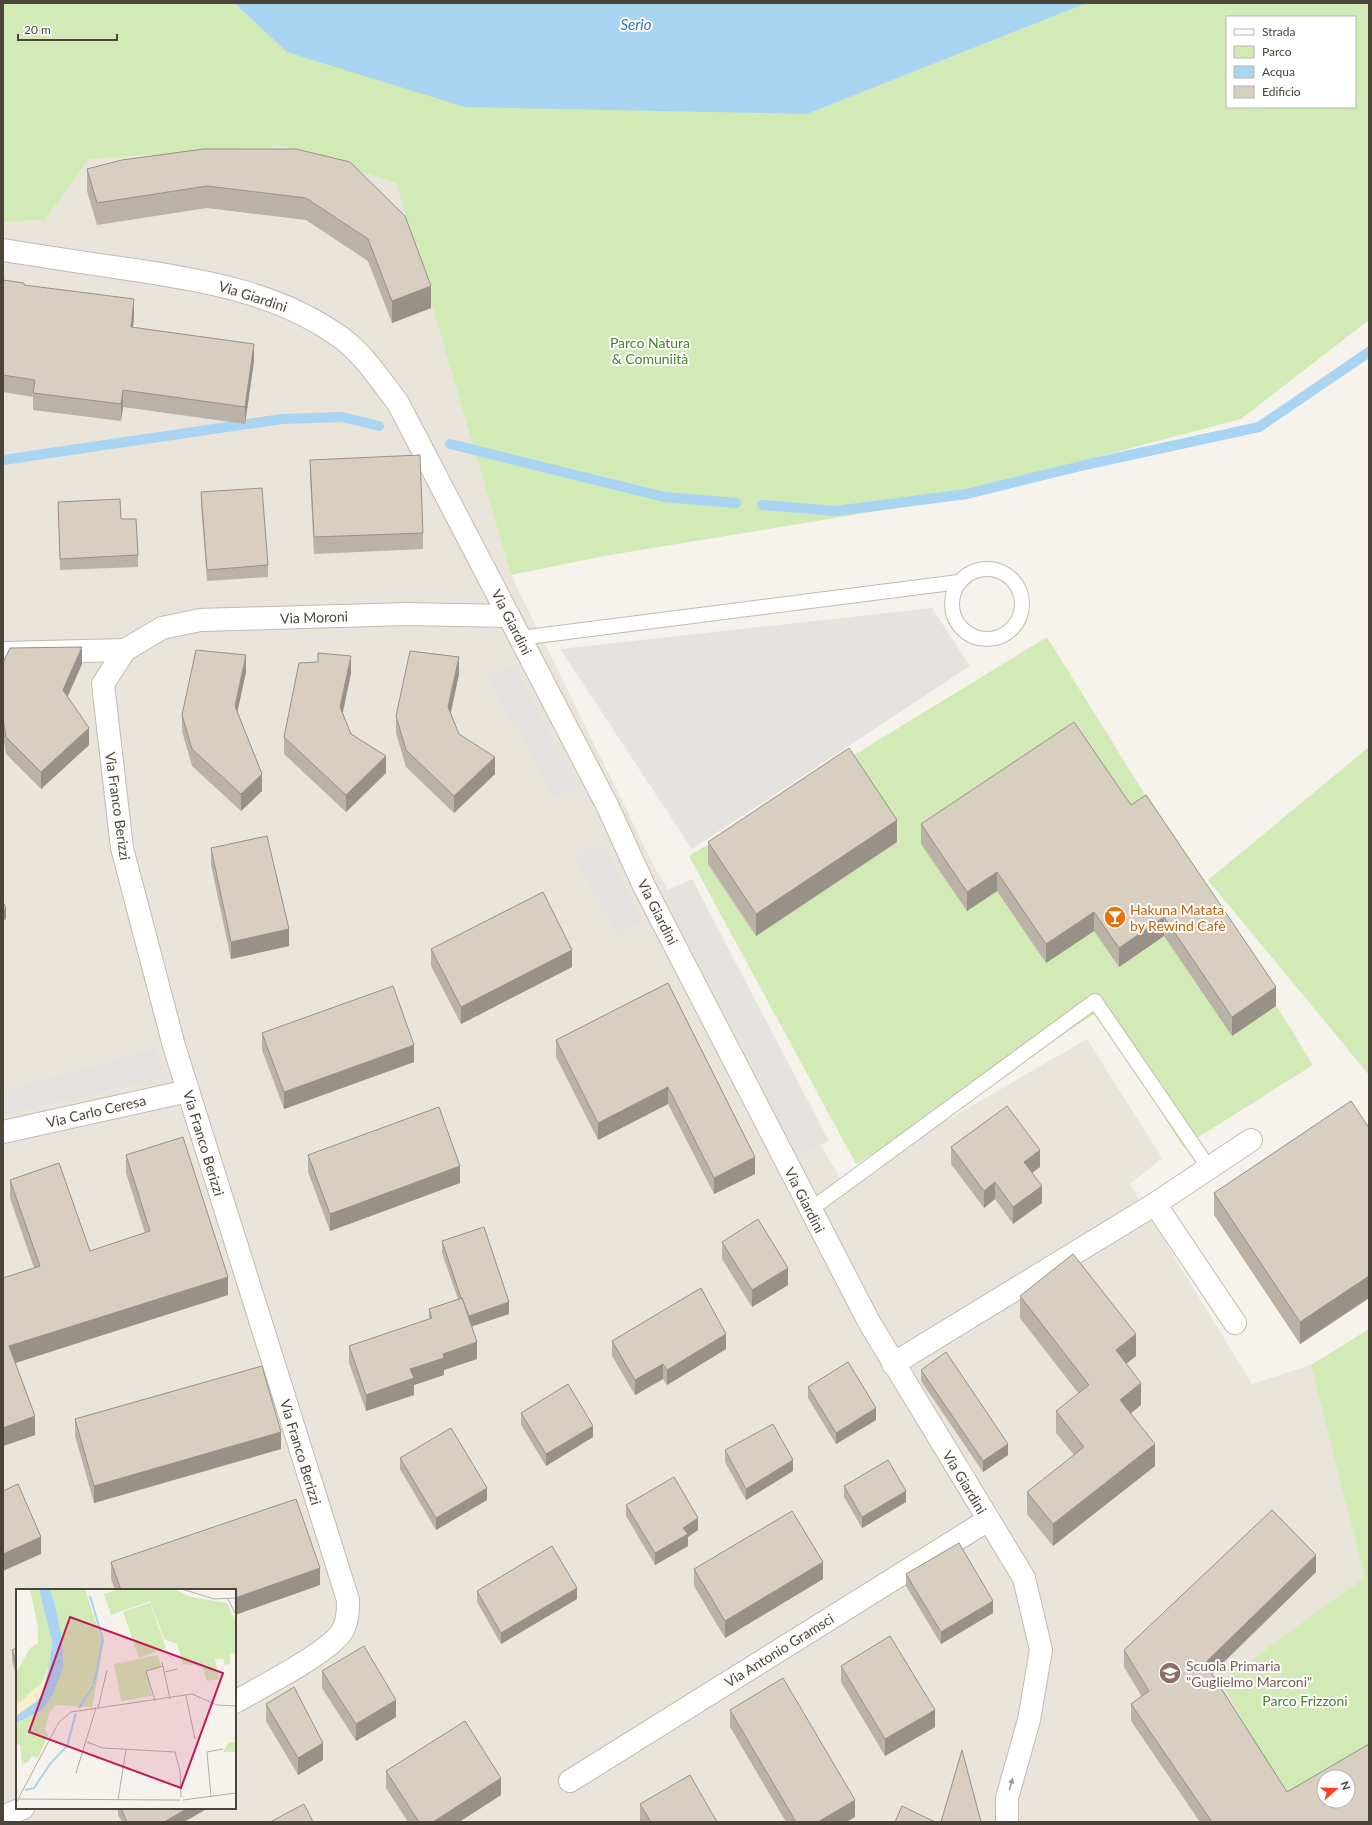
<svg xmlns="http://www.w3.org/2000/svg" width="1372" height="1825" viewBox="0 0 1372 1825" font-family="Lato,sans-serif">
  <style>
    .residential { fill: #eae5da; fill-rule: evenodd }
    .green { fill: #d2eab5; fill-rule: evenodd }
    .parking { fill: #e5e3e0 }
    .water { fill: #a9d4f2 }
    .lines { fill: none; stroke-linecap: round; stroke-linejoin: round }
    .stream { stroke: #a9d4f2; stroke-width: 10 }
    .lane-casing { stroke: #c2bbae; stroke-width: 16 }
    .street-casing { stroke: #c2bbae; stroke-width: 24 }
    .lane { stroke: #fff; stroke-width: 14 }
    .street { stroke: #fff; stroke-width: 22 }
    .wall { fill: #bab2a6 }
    .shaded-wall { fill: #979187 }
    .building { fill: #d8cfc1; stroke: #979187; fill-rule: evenodd }
    .oneway { fill: #9c9892 }
    .labels { text-anchor: middle; dominant-baseline: central; stroke-width: 4; stroke-linejoin: round; paint-order: stroke }
    .street-label { font-size: 14px; fill: #4b4439; stroke: #fff }
    .park-label { font-size: 14px; fill: #4a7f2a; stroke: #fff }
    .food-label { font-size: 14px; fill: #c56008; stroke: #fff; text-anchor: start }
    .education-label { font-size: 14px; fill: #785e54; stroke: #fff; text-anchor: start }
    .water-label { font-size: 15px; font-style: italic; fill: #2e7ab2; stroke: #fff }
    .inset-river { fill: none; stroke: #a9d4f2; stroke-width: 2 }
    .inset-road { fill: none; stroke: #b2ada4; stroke-width: 1 }
    .view { fill: #c2185b; fill-opacity: 0.15; stroke: #c2185b; stroke-width: 2 }
    .inset-edge { fill: none; stroke: #4b4439; stroke-width: 2 }
  </style>
  <rect width="100%" height="100%" fill="#f6f3ec"/>
  <path class="residential" d="M 282,146 L 396,183 L 511,575 L 655,868 L 842,1181 L 1087,1039 L 1162,1158 L 1130,1184 L 1252,1384 L 1311,1365 L 1366,1577 L 1221,1682 L 1324,1801 L 1348,1801 L 1348,1777 L 1369,1754 L 1369,1822 L 3,1822 L 3,222 L 45,220 L 89,159 ZM 17,1590 L 235,1590 L 235,1808 L 17,1808 Z"/>
  <g class="green">
    <path d="M 3,3 L 234,3 L 287,52 L 807,114 L 1087,3 L 1369,3 L 1369,320 L 1241,419 L 920,504 L 604,556 L 511,575 L 396,183 L 282,146 L 89,159 L 45,220 L 3,222 ZM 1227,17 L 1355,17 L 1355,107 L 1227,107 Z"/>
    <polygon points="1047,637 1313,1065 1183,1147 1098,1012 856,1164 689,856"/>
    <polygon points="1369,747 1369,1075 1208,880"/>
    <polygon points="1369,1329 1369,1754 1324,1777 1287,1800 1221,1682 1365,1577 1311,1365"/>
  </g>
  <g class="parking">
    <polygon points="932,608 970,666 692,849 560,649"/>
    <polygon points="516,666 578,787 555,799 487,676"/>
    <polygon points="602,843 641,920 617,936 575,856"/>
    <polygon points="692,879 829,1141 798,1156 663,892"/>
    <polygon points="155,1049 165,1077 3,1115 3,1091"/>
  </g>
  <polygon class="water" points="234,3 1087,3 807,114 465,107 287,52"/>
  <g class="lines">
    <g class="stream">
      <polyline points="450,444 664,497 736,503"/>
      <polyline points="3,460 282,419 342,417 379,426"/>
      <polyline points="762,505 836,511 967,494 1089,464 1259,427 1369,352"/>
    </g>
    <g class="lane-casing">
      <g id="lane">
        <circle cx="987" cy="604" r="35"/>
        <polyline points="520,638 959,582"/>
        <polyline points="810,1210 1095,1001 1209,1168"/>
      </g>
    </g>
    <g class="street-casing">
      <g id="street">
        <path d="M 3,250 C 47,257 91,264 135,270 C 210,282 280,293 343,339 C 365,356 381,381 398,403 L 608,807 L 644,886 L 869,1322 L 1024,1578 L 1041,1650 L 1029,1720 L 1007,1798 L 1007,1822"/>
        <polyline points="3,653 125,650"/>
        <polyline points="3,1132 188,1091"/>
        <polyline points="1155,1204 1235,1323"/>
        <polyline points="893,1364 1155,1204 1251,1140"/>
        <path d="M 235,1702 C 259,1688 331,1652 343,1630 C 348,1620 348,1610 348,1600 L 174,1046 L 122,848 L 103,684 L 125,650 L 162,628 L 200,620 L 407,614 L 509,616"/>
        <polyline points="570,1781 988,1520"/>
        <polyline points="3,1817 23,1808"/>
      </g>
    </g>
    <use href="#lane" class="lane"/>
    <use href="#street" class="street"/>
  </g>
  <g class="wall">
    <polygon points="296,149 431,308 392,323 368,261 306,220 207,208 97,225 87,191 87,169"/>
    <polygon points="3,280 24,285 134,316 133,327 254,361 245,424 123,407 121,421 33,410 33,397 3,392"/>
    <polygon points="310,460 423,533 423,549 314,554 310,477"/>
    <polygon points="201,492 268,565 268,577 207,581 201,504"/>
    <polygon points="58,502 121,519 138,555 138,567 60,570"/>
    <polygon points="318,653 351,673 343,713 351,734 386,773 346,812 284,754 284,737 318,662"/>
    <polygon points="3,663 82,664 67,697 89,745 41,789 6,754 3,736"/>
    <polygon points="246,672 237,712 262,791 241,811 192,766 182,731 182,715"/>
    <polygon points="459,674 451,713 459,734 495,774 454,813 406,767 396,733 396,716"/>
    <polygon points="1131,805 1276,1006 1232,1036 1164,936 1119,967 1094,931 1046,963 997,891 967,911 921,844 921,824"/>
    <polygon points="708,842 897,842 756,936 708,864"/>
    <polygon points="211,848 289,946 231,959 211,865"/>
    <polygon points="431,949 572,967 461,1024 431,966"/>
    <polygon points="668,983 755,1174 714,1194 668,1104 598,1140 556,1057 556,1040"/>
    <polygon points="262,1033 414,1062 284,1109 262,1050"/>
    <polygon points="1369,1128 1369,1298 1300,1344 1214,1215 1214,1193"/>
    <polygon points="951,1147 1040,1167 1032,1173 1042,1203 1013,1224 995,1199 984,1208 951,1164"/>
    <polygon points="126,1155 228,1295 15,1363 35,1435 3,1446 3,1278 34,1268 10,1198 10,1180 90,1251 145,1233 126,1173"/>
    <polygon points="308,1155 460,1183 330,1231 308,1172"/>
    <polygon points="442,1241 509,1314 472,1326 477,1359 444,1370 444,1375 414,1385 414,1395 366,1411 349,1363 349,1346 429,1319 429,1309 458,1299 442,1253"/>
    <polygon points="722,1242 788,1285 752,1307 722,1259"/>
    <polygon points="1020,1296 1136,1356 1126,1364 1141,1405 1131,1413 1155,1466 1053,1546 1027,1514 1027,1492 1074,1455 1056,1433 1056,1411 1079,1394 1020,1318"/>
    <polygon points="612,1341 726,1349 667,1385 663,1379 635,1395 612,1356"/>
    <polygon points="921,1370 1008,1455 983,1472 921,1381"/>
    <polygon points="808,1387 876,1420 836,1444 808,1398"/>
    <polygon points="521,1413 593,1437 546,1466 521,1425"/>
    <polygon points="75,1419 281,1449 94,1503 75,1436"/>
    <polygon points="725,1450 793,1471 746,1500 725,1462"/>
    <polygon points="400,1458 487,1500 436,1530 400,1469"/>
    <polygon points="844,1486 906,1502 862,1528 844,1497"/>
    <polygon points="626,1505 698,1530 688,1537 688,1546 655,1565 626,1516"/>
    <polygon points="111,1562 320,1585 235,1615 235,1590 115,1590 111,1579"/>
    <polygon points="694,1569 823,1579 725,1638 694,1586"/>
    <polygon points="1316,1572 1212,1674 1287,1792 1369,1822 1200,1822 1131,1721 1131,1704 1142,1697 1124,1667 1124,1650"/>
    <polygon points="906,1574 993,1613 941,1644 906,1586"/>
    <polygon points="477,1591 577,1599 501,1644 477,1602"/>
    <polygon points="17,1648 17,1678 12,1661 12,1650"/>
    <polygon points="841,1666 935,1727 885,1756 841,1682"/>
    <polygon points="322,1671 396,1717 356,1741 322,1688"/>
    <polygon points="266,1704 323,1760 298,1775 266,1721"/>
    <polygon points="730,1710 855,1817 846,1822 786,1822 730,1727"/>
    <polygon points="386,1771 501,1795 459,1822 408,1822 386,1788"/>
    <polygon points="640,1804 717,1822 641,1822 640,1821"/>
    <polygon points="118,1808 208,1808 184,1822 122,1822 118,1815"/>
  </g>
  <g class="shaded-wall">
    <polygon points="431,286 431,308 392,323 392,301"/>
    <polygon points="134,299 134,316 131,344 131,327"/>
    <polygon points="254,344 254,361 245,424 245,407"/>
    <polygon points="123,390 123,407 121,421 121,404"/>
    <polygon points="82,647 82,664 63,707 63,690"/>
    <polygon points="246,655 246,672 235,723 235,706"/>
    <polygon points="351,656 351,673 340,724 340,707"/>
    <polygon points="459,657 459,674 448,724 448,707"/>
    <polygon points="89,728 89,745 41,789 41,772"/>
    <polygon points="386,756 386,773 346,812 346,795"/>
    <polygon points="495,757 495,774 454,813 454,796"/>
    <polygon points="262,774 262,791 241,811 241,794"/>
    <polygon points="897,820 897,842 756,936 756,914"/>
    <polygon points="997,872 997,891 967,911 967,892"/>
    <polygon points="6,908 6,919 3,921 3,910"/>
    <polygon points="1094,912 1094,931 1046,963 1046,944"/>
    <polygon points="1164,917 1164,936 1119,967 1119,948"/>
    <polygon points="289,929 289,946 231,959 231,942"/>
    <polygon points="572,950 572,967 461,1024 461,1007"/>
    <polygon points="1276,987 1276,1006 1232,1036 1232,1017"/>
    <polygon points="414,1045 414,1062 284,1109 284,1092"/>
    <polygon points="668,1087 668,1104 598,1140 598,1123"/>
    <polygon points="1040,1150 1040,1167 1024,1179 1024,1162"/>
    <polygon points="755,1157 755,1174 714,1194 714,1178"/>
    <polygon points="460,1166 460,1183 330,1231 330,1214"/>
    <polygon points="995,1182 995,1199 984,1208 984,1191"/>
    <polygon points="1042,1186 1042,1203 1013,1224 1013,1207"/>
    <polygon points="788,1268 788,1285 752,1307 752,1290"/>
    <polygon points="1369,1276 1369,1298 1300,1344 1300,1322"/>
    <polygon points="228,1277 228,1295 9,1365 9,1346"/>
    <polygon points="509,1302 509,1314 467,1328 467,1316"/>
    <polygon points="726,1334 726,1349 667,1385 667,1370"/>
    <polygon points="1136,1334 1136,1356 1116,1372 1116,1350"/>
    <polygon points="477,1342 477,1359 444,1370 444,1375 414,1385 414,1395 366,1411 366,1395 410,1369 443,1354"/>
    <polygon points="663,1364 663,1379 635,1395 635,1380"/>
    <polygon points="1141,1383 1141,1405 1120,1422 1120,1400"/>
    <polygon points="876,1408 876,1420 836,1444 836,1433"/>
    <polygon points="35,1416 35,1435 3,1446 3,1428"/>
    <polygon points="593,1426 593,1437 546,1466 546,1454"/>
    <polygon points="281,1432 281,1449 94,1503 94,1486"/>
    <polygon points="1008,1444 1008,1455 983,1472 983,1461"/>
    <polygon points="1155,1444 1155,1466 1053,1546 1053,1524"/>
    <polygon points="793,1460 793,1471 746,1500 746,1489"/>
    <polygon points="487,1488 487,1500 436,1530 436,1518"/>
    <polygon points="906,1491 906,1502 862,1528 862,1517"/>
    <polygon points="698,1518 698,1530 688,1537 688,1546 655,1565 655,1553 683,1528"/>
    <polygon points="41,1537 41,1554 3,1571 3,1554"/>
    <polygon points="1316,1555 1316,1572 1205,1680 1205,1663"/>
    <polygon points="823,1562 823,1579 725,1638 725,1621"/>
    <polygon points="320,1568 320,1585 235,1615 235,1598"/>
    <polygon points="577,1588 577,1599 501,1644 501,1633"/>
    <polygon points="993,1601 993,1613 941,1644 941,1632"/>
    <polygon points="396,1700 396,1717 356,1741 356,1724"/>
    <polygon points="935,1710 935,1727 885,1756 885,1739"/>
    <polygon points="323,1743 323,1760 298,1775 298,1758"/>
    <polygon points="501,1778 501,1795 459,1822 433,1822"/>
    <polygon points="855,1800 855,1817 846,1822 818,1822"/>
    <polygon points="188,1808 208,1808 184,1822 164,1822"/>
  </g>
  <g class="building">
    <polygon points="204,149 296,149 350,162 405,216 431,286 392,301 368,239 306,198 207,186 97,203 87,169 122,160"/>
    <polygon points="3,280 24,283 24,285 134,299 131,327 254,344 245,407 123,390 121,404 33,393 35,380 3,375"/>
    <polygon points="420,455 423,533 314,537 310,460"/>
    <polygon points="262,488 268,565 207,570 201,492"/>
    <polygon points="120,499 121,519 136,519 138,555 60,559 58,502"/>
    <polygon points="82,647 63,690 89,728 41,772 6,737 3,719 3,663 10,648"/>
    <polygon points="196,650 246,655 235,706 262,774 241,794 192,749 182,715"/>
    <polygon points="410,651 459,657 448,707 459,734 495,757 454,796 406,750 396,716"/>
    <polygon points="318,653 351,656 340,707 351,734 386,756 346,795 284,737 299,663 318,662"/>
    <polygon points="1074,722 1131,805 1146,795 1276,987 1232,1017 1164,917 1119,948 1094,912 1046,944 997,872 967,892 921,824"/>
    <polygon points="849,748 897,820 756,914 708,842"/>
    <polygon points="267,836 289,929 231,942 211,848"/>
    <polygon points="543,892 572,950 461,1007 431,949"/>
    <polygon points="3,902 6,908 3,910"/>
    <polygon points="668,983 755,1157 714,1178 668,1087 598,1123 556,1040"/>
    <polygon points="393,986 414,1045 284,1092 262,1033"/>
    <polygon points="1351,1101 1369,1128 1369,1276 1300,1322 1214,1193"/>
    <polygon points="1007,1106 1040,1150 1024,1162 1042,1186 1013,1207 995,1182 984,1191 951,1147"/>
    <polygon points="439,1107 460,1166 330,1214 308,1155"/>
    <polygon points="183,1137 228,1277 9,1346 35,1416 3,1428 3,1278 40,1266 10,1180 59,1163 90,1251 150,1231 126,1155"/>
    <polygon points="758,1219 788,1268 752,1290 722,1242"/>
    <polygon points="484,1227 509,1302 469,1316 462,1298 461,1298 442,1241"/>
    <polygon points="1073,1254 1136,1334 1116,1350 1141,1383 1120,1400 1155,1444 1053,1524 1027,1492 1084,1447 1056,1411 1089,1385 1020,1296"/>
    <polygon points="701,1288 726,1334 667,1370 663,1364 635,1380 612,1341"/>
    <polygon points="462,1298 477,1342 443,1354 444,1358 410,1369 414,1378 366,1395 349,1346 432,1318 429,1309"/>
    <polygon points="946,1352 1008,1444 983,1461 921,1370"/>
    <polygon points="848,1362 876,1408 836,1433 808,1387"/>
    <polygon points="262,1366 281,1432 94,1486 75,1419"/>
    <polygon points="568,1384 593,1426 546,1454 521,1413"/>
    <polygon points="773,1424 793,1460 746,1489 725,1450"/>
    <polygon points="451,1428 487,1488 436,1518 400,1458"/>
    <polygon points="888,1460 906,1491 862,1517 844,1486"/>
    <polygon points="674,1477 698,1518 683,1528 688,1534 655,1553 626,1505"/>
    <polygon points="18,1484 41,1537 3,1554 3,1491"/>
    <polygon points="296,1499 320,1568 235,1598 235,1590 121,1590 111,1562"/>
    <path d="M 1272,1510 L 1316,1555 L 1205,1663 L 1287,1792 L 1369,1744 L 1369,1822 L 1212,1822 L 1131,1704 L 1149,1691 L 1124,1650 ZM 1324,1777 L 1348,1777 L 1348,1801 L 1324,1801 Z"/>
    <polygon points="792,1511 823,1562 725,1621 694,1569"/>
    <polygon points="959,1543 993,1601 941,1632 906,1574"/>
    <polygon points="552,1546 577,1588 501,1633 477,1591"/>
    <polygon points="890,1636 935,1710 885,1739 841,1666"/>
    <polygon points="364,1646 396,1700 356,1724 322,1671"/>
    <polygon points="17,1648 17,1666 12,1650"/>
    <polygon points="783,1678 855,1800 818,1822 796,1822 730,1710"/>
    <polygon points="294,1687 323,1743 298,1758 266,1704"/>
    <polygon points="465,1721 501,1778 433,1822 419,1822 386,1771"/>
    <polygon points="962,1750 981,1822 941,1822"/>
    <polygon points="690,1775 717,1822 651,1822 640,1804"/>
    <polygon points="304,1804 313,1822 270,1822"/>
    <polygon points="902,1806 935,1822 895,1822"/>
    <polygon points="121,1808 188,1808 164,1822 127,1822"/>
  </g>
  <defs><path id="oneway-solid" d="M-6-.8H1V-3.2L6.5 0L1 3.2V.8H-6Z"/></defs>
  <use class="oneway" href="#oneway-solid" transform="translate(1011 1784) rotate(-74)"/>
  <defs>
    <g id="bar-disc" transform="scale(1.15)"><circle r="9.5" fill="#e8710a" stroke="#fff"/><path d="M-6-5H6L.8 .8V4.5H3.5V6h-7V4.5H-.8V.8Z" fill="#fff"/></g>
    <g id="school-disc" transform="scale(1.15)"><circle r="9.5" fill="#8d6e63" stroke="#fff"/><path d="M0-5L7-2L0 1L-7-2ZM-4 1L0 2.5L4 1V4Q0 6-4 4Z" fill="#fff"/></g>
  </defs>
  <g fill-rule="evenodd">
    <use href="#bar-disc" x="1115" y="917"/>
    <use href="#school-disc" x="1170" y="1673"/>
  </g>
  <g class="labels">
    <g class="street-label">
      <text transform="translate(253 296) rotate(18)">Via Giardini</text>
      <text transform="translate(314 617) rotate(-2)">Via Moroni</text>
      <text transform="translate(512 622) rotate(63)">Via Giardini</text>
      <text transform="translate(118 806) rotate(82)">Via Franco Berizzi</text>
      <text transform="translate(658 912) rotate(63)">Via Giardini</text>
      <text transform="translate(96 1111) rotate(-13)">Via Carlo Ceresa</text>
      <text transform="translate(204 1143) rotate(73)">Via Franco Berizzi</text>
      <text transform="translate(805 1200) rotate(63)">Via Giardini</text>
      <text transform="translate(301 1452) rotate(73)">Via Franco Berizzi</text>
      <text transform="translate(965 1482) rotate(59)">Via Giardini</text>
      <text transform="translate(779 1650) rotate(-32)">Via Antonio Gramsci</text>
    </g>
    <g class="park-label">
      <text x="650" y="342">Parco Natura<tspan x="650" dy="16">&amp; Comuniità</tspan></text>
      <text x="1305" y="1700">Parco Frizzoni</text>
    </g>
    <g class="food-label">
      <text x="1130" y="909">Hakuna Matata<tspan x="1130" dy="16">by Rewind Cafè</tspan></text>
    </g>
    <g class="education-label">
      <text x="1186" y="1665">Scuola Primaria<tspan x="1186" dy="16">"Guglielmo Marconi"</tspan></text>
    </g>
    <g class="water-label">
      <text x="636" y="24">Serio</text>
    </g>
  </g>
  <g transform="translate(16 1589)">
    <rect width="220" height="220" fill="#f6f3ec"/>
    <path d="M 14,0 L 23,0 L 28,17 L 36,52 L 33,78 L 25,94 L 0,117 L 0,84 L 14,59 L 22,54 L 22,38 ZM 34,0 L 69,0 L 86,52 L 83,81 L 76,118 L 40,116 L 33,124 L 29,140 L 32,146 L 22,169 L 16,167 L 12,173 L 6,175 L 4,156 L 0,155 L 0,134 L 26,121 L 36,107 L 38,12 ZM 102,0 L 130,0 L 132,6 L 131,0 L 157,0 L 175,8 L 211,14 L 220,33 L 219,64 L 214,64 L 214,75 L 209,76 L 207,69 L 199,70 L 203,90 L 191,92 L 186,77 L 167,75 L 161,55 L 148,50 L 134,12 L 95,26 L 88,5 ZM 134,14 L 150,59 L 123,69 L 107,23 ZM 142,66 L 145,79 L 131,82 L 136,107 L 105,112 L 98,75 ZM 213,153 L 220,153 L 220,163 L 207,163 Z" fill="#d2eab5"/>
    <path d="M 31,84 L 26,105 L 20,113 L 0,127 L 0,117 L 25,94 Z" fill="#f9efc9"/>
    <path d="M 23,0 L 34,0 L 38,12 L 46,50 L 47,79 L 36,107 L 26,121 L 0,134 L 0,127 L 20,113 L 26,105 L 33,78 L 36,52 Z" fill="#a9d4f2"/>
    <path class="inset-river" d="M 74,7 L 87,51 L 78,95M 63,119 L 77,97M 9,201 L 18,199 L 34,175 L 51,157 L 60,124"/>
    <path class="inset-road" d="M 166,0 L 198,10 L 220,9M 212,10 L 220,26M 146,73 L 154,110M 149,83 L 161,80M 170,107 L 179,150M 139,112 L 130,82 L 147,77M 82,119 L 91,81M 71,153 L 87,159 L 159,163 L 164,182 L 165,208M 60,184 L 80,119M 195,208 L 191,163 L 207,160M 2,210 L 164,211M 102,211 L 110,161M 167,211 L 220,204M 0,214 L 43,133 L 55,123 L 176,105 L 201,116 L 220,117"/>
    <path class="view" d="M 54,28 L 207,84 L 165,199 L 13,143 Z"/>
    <rect width="220" height="220" class="inset-edge"/>
  </g>
  <rect width="1372" height="1825" fill="none" stroke="#4b4439" stroke-width="8"/>
  <rect x="1226" y="16" width="130" height="92" fill="#ffffff" stroke="#b7b4b0"/>
  <rect x="1234" y="29" width="20" height="6" fill="#ffffff" stroke="#b7b4b0"/>
  <text x="1262" y="36" font-size="12" fill="#4b4439">Strada</text>
  <rect x="1234" y="46" width="20" height="12" fill="#d2eab5" stroke="#b7b4b0"/>
  <text x="1262" y="56" font-size="12" fill="#4b4439">Parco</text>
  <rect x="1234" y="66" width="20" height="12" fill="#a9d4f2" stroke="#b7b4b0"/>
  <text x="1262" y="76" font-size="12" fill="#4b4439">Acqua</text>
  <rect x="1234" y="86" width="20" height="12" fill="#d8cfc1" stroke="#b7b4b0"/>
  <text x="1262" y="96" font-size="12" fill="#4b4439">Edificio</text>
  <g transform="translate(1336 1789) rotate(70)"><circle r="19" fill="#ffffff" stroke="#b7b4b0"/>
  <path d="M0-3L7 15L0 10L-7 15Z" fill="#fc3f1d"/>
  <text y="-6" font-size="11" font-weight="bold" text-anchor="middle" fill="#4b4439">N</text>
  </g>
  <path d="M18 34v6h99v-6" fill="none" stroke="#4b4439" stroke-width="2"/>
  <text x="24" y="34" font-size="12" fill="#4b4439" stroke="#ffffff" stroke-width="3" paint-order="stroke">20 m</text>
</svg>
